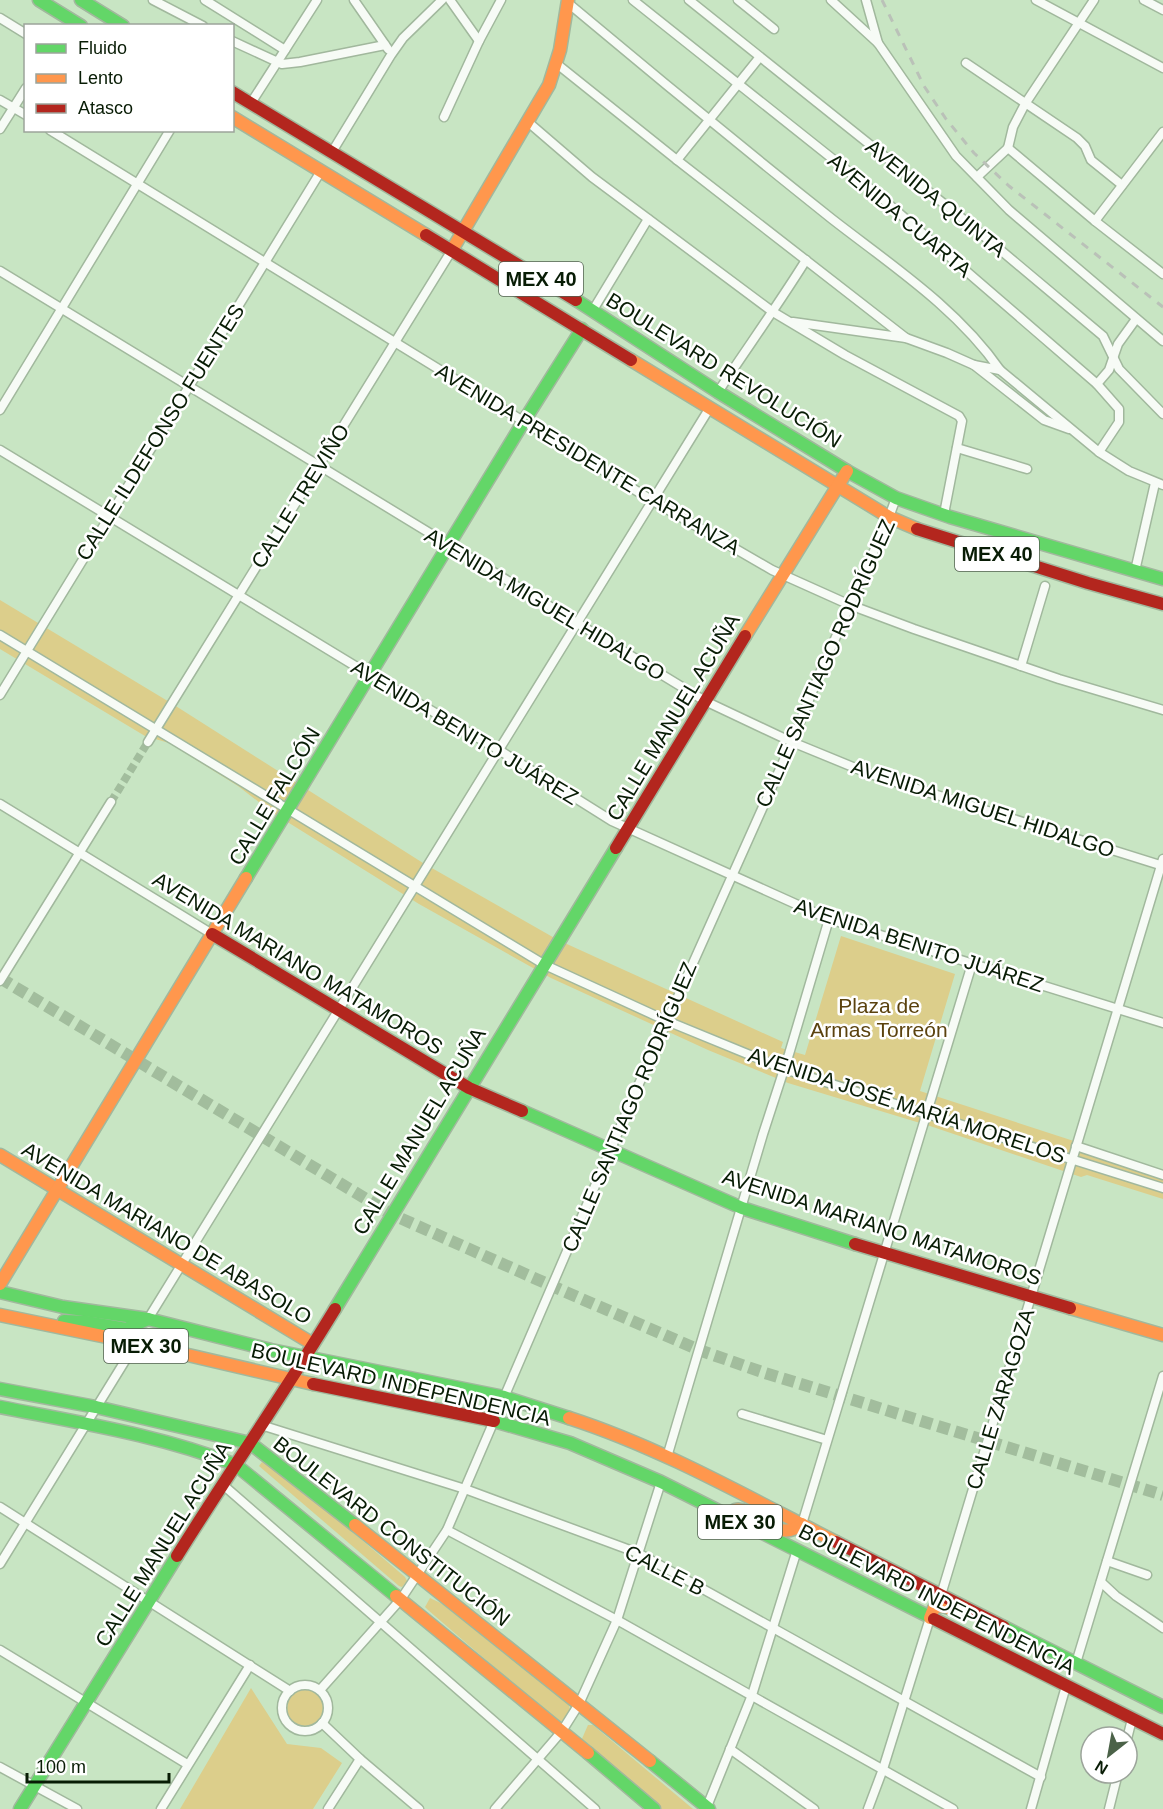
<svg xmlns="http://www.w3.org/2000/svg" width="1163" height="1809" viewBox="0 0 1163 1809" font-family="Arial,sans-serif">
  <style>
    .green { fill: #dcce8b }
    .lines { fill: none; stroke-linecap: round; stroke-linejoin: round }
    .street-tunnel { stroke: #a2bd9d; stroke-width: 8; stroke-dasharray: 8 4; stroke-linecap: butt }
    .secondary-tunnel { stroke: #a2bd9d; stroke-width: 12; stroke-dasharray: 12 6; stroke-linecap: butt }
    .street-casing { stroke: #a1b89d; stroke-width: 11 }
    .fast-casing { stroke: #a1b89d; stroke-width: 15 }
    .slow-casing { stroke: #a1b89d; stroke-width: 15 }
    .jam-casing { stroke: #a1b89d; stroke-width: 15 }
    .street { stroke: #f7fbf6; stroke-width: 8 }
    .fast { stroke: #63d668; stroke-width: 12 }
    .slow { stroke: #ff974d; stroke-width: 12 }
    .jam { stroke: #b3261e; stroke-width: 12 }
    .rail { stroke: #bac1b8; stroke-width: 3; stroke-dasharray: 8 8; stroke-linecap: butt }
    .labels { text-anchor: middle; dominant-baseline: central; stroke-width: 5; stroke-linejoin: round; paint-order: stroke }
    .shield { fill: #fff; stroke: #526050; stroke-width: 1.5 }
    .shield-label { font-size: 20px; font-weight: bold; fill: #081c05 }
    .street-label { font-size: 21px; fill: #081c05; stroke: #fff }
    .park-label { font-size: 21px; fill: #5b420e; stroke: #fff }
  </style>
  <rect width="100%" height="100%" fill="#c8e5c3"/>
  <g class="green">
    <polygon points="0,600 171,703 423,863 558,940 783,1042 781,1048 805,1055 841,936 955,974 920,1091 1163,1170 1163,1199 1087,1175 1081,1177 930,1126 788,1083 708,1050 551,978 419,904 273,813 238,786 169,743 145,736 0,649"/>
    <polygon points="262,1462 292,1480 405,1577 407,1581 402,1587 399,1586 259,1466"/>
    <polygon points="430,1598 455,1610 569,1705 570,1710 564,1720 558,1722 428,1610 425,1607"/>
    <polygon points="251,1688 287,1744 321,1748 342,1763 313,1809 180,1809"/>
    <circle cx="306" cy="1708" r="19"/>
    <polygon points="588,1725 593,1725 693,1809 660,1809 581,1741"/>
  </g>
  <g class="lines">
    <polyline class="street-tunnel" points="111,802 148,742"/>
    <polyline class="secondary-tunnel" points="0,978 391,1214 552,1286 699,1350 765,1373 1163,1495"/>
    <g class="street-casing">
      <g id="street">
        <polyline points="153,0 203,26"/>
        <polyline points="205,0 285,50"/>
        <polyline points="354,0 388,49"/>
        <polyline points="450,0 479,41"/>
        <polyline points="633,0 878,195 1097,384 1119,409 1119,422 1099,452"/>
        <polyline points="689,0 973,227 1103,336 1119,369 1163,414"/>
        <polyline points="738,0 774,29"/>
        <polyline points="831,0 878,43 956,156 1009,210 1163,341"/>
        <polyline points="866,0 878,43"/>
        <polyline points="1036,0 1163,68"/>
        <polyline points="1144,0 1163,10"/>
        <path d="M 568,3 C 655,76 743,148 832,219 C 891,265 957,308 1000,370"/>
        <polyline points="0,18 26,34"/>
        <polyline points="232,41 282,64 300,62 385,45"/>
        <polyline points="966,63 1077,138 1085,146 1091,160 1122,185"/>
        <polyline points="557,64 677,160 906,338"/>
        <polyline points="0,100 26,115"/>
        <polyline points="251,103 317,0"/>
        <polyline points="444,117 479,41 501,0"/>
        <polyline points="528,122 592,177 773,312 845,355 959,416 962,421 944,514"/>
        <polyline points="0,129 26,88"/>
        <polyline points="50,130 653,501 772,570 850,605 914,629 1059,679 1163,710"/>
        <polyline points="1008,148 1095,221 1163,274"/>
        <polyline points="1008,148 1013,127 1025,104 1094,0"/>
        <polyline points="332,152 391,55 403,38 442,0"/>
        <polyline points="677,160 759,58"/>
        <polyline points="977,177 1008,148"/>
        <polyline points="1095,221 1163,132"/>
        <polyline points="0,271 705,701 792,742 870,774 1163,866"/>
        <polyline points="593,310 648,219"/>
        <polyline points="793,322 906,338 947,353 974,365 1044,420 1069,429"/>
        <polyline points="974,365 1000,370 1099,452 1129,471 1163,485"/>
        <polyline points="1097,384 1109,370 1118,344 1136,319"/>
        <path d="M 718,392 C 747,348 778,305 806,260"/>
        <polyline points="0,410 170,130"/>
        <polyline points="957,448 1027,469"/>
        <polyline points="0,450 370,675 499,750 612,821 829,919 1163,1023"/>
        <polyline points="1135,571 1155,483"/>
        <polyline points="0,635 545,965 667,1021 784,1069 1163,1188"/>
        <polyline points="1021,666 1045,586"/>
        <polyline points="0,695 321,171"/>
        <polyline points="148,742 452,250"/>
        <polyline points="0,804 212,934"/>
        <polyline points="0,981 111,802"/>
        <polyline points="1076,1146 1163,1175"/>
        <polyline points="148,1319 709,409"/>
        <polyline points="742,1414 827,1440"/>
        <polyline points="261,1425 465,1489 638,1553 1041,1777"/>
        <polyline points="667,1457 763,1134 789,1054 829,919"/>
        <polyline points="222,1484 595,1809"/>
        <polyline points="0,1507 290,1691"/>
        <polyline points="802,1524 972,964"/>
        <polyline points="447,1530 617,1620 953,1809"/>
        <polyline points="1107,1561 1147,1575"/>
        <polyline points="0,1564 136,1343"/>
        <polyline points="1101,1582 1116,1596 1163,1628"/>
        <polyline points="941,1595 1163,859"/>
        <polyline points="0,1650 187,1764"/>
        <polyline points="1076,1663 1163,1376"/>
        <circle cx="305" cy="1708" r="23"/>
        <polyline points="320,1690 401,1599 447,1530 638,1086 792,742 819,675 889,517 896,498"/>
        <polyline points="322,1723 360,1759 419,1809"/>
        <polyline points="1127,1739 1132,1719"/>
        <polyline points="730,1749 814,1809"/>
        <polyline points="0,1767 77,1809"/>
        <polyline points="161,1809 250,1665"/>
        <polyline points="328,1809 360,1759"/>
        <polyline points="495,1809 562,1731 579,1704 617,1620 661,1482"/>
        <polyline points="706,1809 752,1695 797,1550"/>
        <polyline points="868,1809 883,1769 930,1618"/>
        <polyline points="1031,1809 1066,1686"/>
        <polyline points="1109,1809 1118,1773"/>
      </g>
    </g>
    <g class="fast-casing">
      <g id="fast">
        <polyline points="39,0 81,26"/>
        <polyline points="81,0 123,26"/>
        <polyline points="576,300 718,392 847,471 896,498 950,517 1163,579"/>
        <polyline points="246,878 524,421 582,329"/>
        <polyline points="522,1111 742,1208 855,1244"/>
        <polyline points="0,1292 63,1307 148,1319 271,1350 504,1397 569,1418"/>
        <polyline points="335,1309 616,848"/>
        <polyline points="64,1321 86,1322 126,1329 148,1319"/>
        <polyline points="0,1389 96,1407 250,1443 355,1525"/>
        <path d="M 0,1407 C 80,1423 160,1435 236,1465 L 396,1596"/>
        <polyline points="494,1421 570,1443 661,1482 934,1619"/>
        <polyline points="1004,1627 1163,1707"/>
        <polyline points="588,1753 654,1809"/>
        <polyline points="650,1761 709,1809"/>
        <polyline points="20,1809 177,1556"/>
      </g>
    </g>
    <g class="slow-casing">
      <g id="slow">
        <polyline points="232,117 426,235"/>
        <polyline points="452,250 549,85 560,50 568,0"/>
        <polyline points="631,360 889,517 917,529"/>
        <polyline points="745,636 847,471"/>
        <polyline points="0,1155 313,1344"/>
        <polyline points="0,1284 246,878"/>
        <polyline points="1070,1308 1163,1335"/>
        <polyline points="0,1315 136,1343 313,1384"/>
        <path d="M 569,1418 C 662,1448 749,1498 836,1542"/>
        <path d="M 727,1515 C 728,1515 735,1510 735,1510 C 754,1505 776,1546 802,1524"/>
        <polyline points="355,1525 650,1761"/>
        <polyline points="396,1596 588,1753"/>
        <path d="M 930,1618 L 934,1608 C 943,1604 949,1608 957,1612"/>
      </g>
    </g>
    <g class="jam-casing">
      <g id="jam">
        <polyline points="232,92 576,300"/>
        <polyline points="426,235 631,360"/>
        <polyline points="917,529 1088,583 1163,604"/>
        <polyline points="616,848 745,636"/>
        <polyline points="212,934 469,1088 522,1111"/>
        <polyline points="855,1244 1070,1308"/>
        <polyline points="313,1384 494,1421"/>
        <polyline points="836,1542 1004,1627"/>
        <path d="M 177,1556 C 229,1473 284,1393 335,1309"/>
        <polyline points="934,1619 1163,1734"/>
      </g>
    </g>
    <use href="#street" class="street"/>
    <use href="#fast" class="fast"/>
    <use href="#slow" class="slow"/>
    <use href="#jam" class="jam"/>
    <polyline class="rail" points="882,0 924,86 946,119 974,153 1009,186 1163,307"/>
  </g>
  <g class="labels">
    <g class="shield">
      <rect x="499" y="262" width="84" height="34" rx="4.5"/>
      <rect x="955" y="537" width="84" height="34" rx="4.5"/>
      <rect x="104" y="1329" width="84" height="34" rx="4.5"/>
      <rect x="698" y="1505" width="84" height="34" rx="4.5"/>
    </g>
    <g class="shield-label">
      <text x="541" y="279">MEX 40</text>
      <text x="997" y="554">MEX 40</text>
      <text x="146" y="1346">MEX 30</text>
      <text x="740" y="1522">MEX 30</text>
    </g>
    <g class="street-label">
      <text transform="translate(936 198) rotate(39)">AVENIDA QUINTA</text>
      <text transform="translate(900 215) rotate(40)">AVENIDA CUARTA</text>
      <text transform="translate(724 370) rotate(32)">BOULEVARD REVOLUCIÓN</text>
      <text transform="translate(160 432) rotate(-58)">CALLE ILDEFONSO FUENTES</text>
      <text transform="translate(588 459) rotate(31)">AVENIDA PRESIDENTE CARRANZA</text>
      <text transform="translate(300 496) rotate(-58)">CALLE TREVIÑO</text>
      <text transform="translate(545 604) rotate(31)">AVENIDA MIGUEL HIDALGO</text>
      <text transform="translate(825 663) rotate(-66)">CALLE SANTIAGO RODRÍGUEZ</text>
      <text transform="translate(673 717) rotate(-59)">CALLE MANUEL ACUÑA</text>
      <text transform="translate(465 732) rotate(31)">AVENIDA BENITO JUÁREZ</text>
      <text transform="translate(274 796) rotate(-59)">CALLE FALCÓN</text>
      <text transform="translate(983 808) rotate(18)">AVENIDA MIGUEL HIDALGO</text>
      <text transform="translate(919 945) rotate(18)">AVENIDA BENITO JUÁREZ</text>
      <text transform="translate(298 963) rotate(31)">AVENIDA MARIANO MATAMOROS</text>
      <text transform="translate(907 1105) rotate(18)">AVENIDA JOSÉ MARÍA MORELOS</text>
      <text transform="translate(629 1107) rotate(-67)">CALLE SANTIAGO RODRÍGUEZ</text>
      <text transform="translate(419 1131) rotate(-59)">CALLE MANUEL ACUÑA</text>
      <text transform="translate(882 1227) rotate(18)">AVENIDA MARIANO MATAMOROS</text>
      <text transform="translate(167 1233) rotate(31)">AVENIDA MARIANO DE ABASOLO</text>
      <text transform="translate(401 1384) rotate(13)">BOULEVARD INDEPENDENCIA</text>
      <text transform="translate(1000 1399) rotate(-73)">CALLE ZARAGOZA</text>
      <text transform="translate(392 1531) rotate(38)">BOULEVARD CONSTITUCIÓN</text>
      <text transform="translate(163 1544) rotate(-58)">CALLE MANUEL ACUÑA</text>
      <text transform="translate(665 1570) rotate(27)">CALLE B</text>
      <text transform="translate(937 1599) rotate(27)">BOULEVARD INDEPENDENCIA</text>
    </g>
    <g class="park-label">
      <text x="879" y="1005">Plaza de<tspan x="879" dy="24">Armas Torreón</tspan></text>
    </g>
  </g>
  <rect x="24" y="24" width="210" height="108" fill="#ffffff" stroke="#9ca49b" stroke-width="1.5"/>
  <rect x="36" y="44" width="30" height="9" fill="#63d668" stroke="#9ca49b" stroke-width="1.5"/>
  <text x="78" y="54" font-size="18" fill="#081c05">Fluido</text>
  <rect x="36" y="74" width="30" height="9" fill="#ff974d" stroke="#9ca49b" stroke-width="1.5"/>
  <text x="78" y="84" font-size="18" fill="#081c05">Lento</text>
  <rect x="36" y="104" width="30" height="9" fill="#b3261e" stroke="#9ca49b" stroke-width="1.5"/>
  <text x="78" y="114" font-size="18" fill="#081c05">Atasco</text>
  <g transform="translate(1109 1755) rotate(211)"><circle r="28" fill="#ffffff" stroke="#9ca49b" stroke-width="1.5"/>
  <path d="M0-4.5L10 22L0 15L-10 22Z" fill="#4b6248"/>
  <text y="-9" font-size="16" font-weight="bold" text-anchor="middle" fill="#081c05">N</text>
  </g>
  <path d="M27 1773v9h142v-9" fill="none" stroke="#081c05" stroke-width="3"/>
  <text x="36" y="1773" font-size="18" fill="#081c05" stroke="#ffffff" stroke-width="4.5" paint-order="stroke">100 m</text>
</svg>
